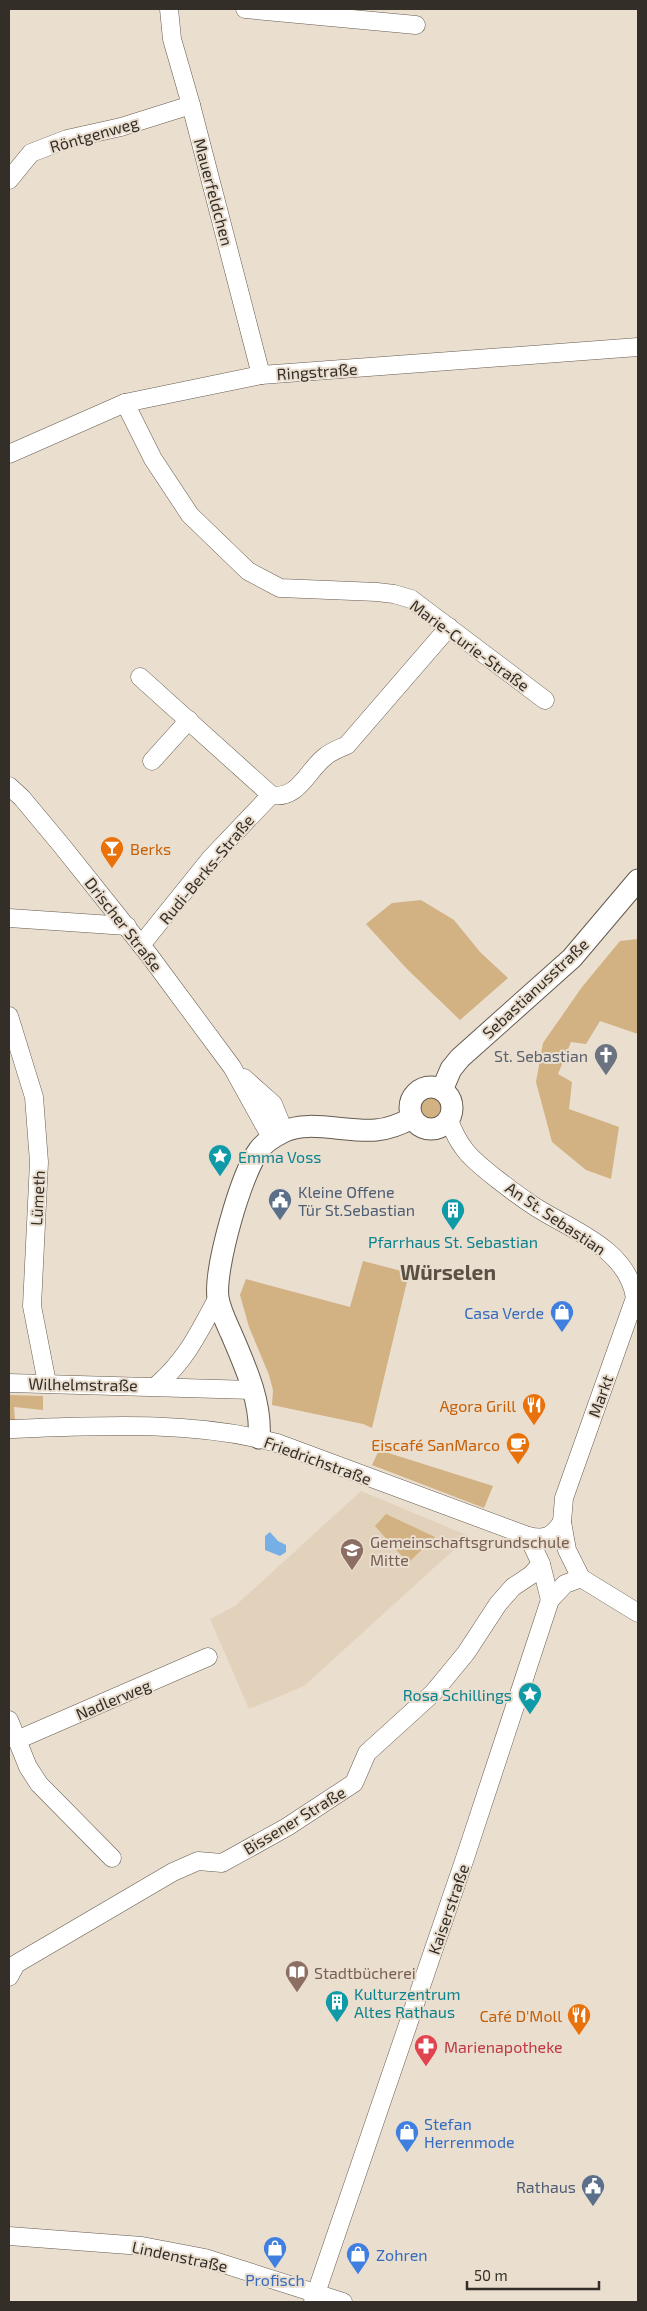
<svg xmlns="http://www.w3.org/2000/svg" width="647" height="2311" viewBox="0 0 647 2311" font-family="'Exo 2',sans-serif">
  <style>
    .built { fill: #e2d2bc }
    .green { fill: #d2b183 }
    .water { fill: #76afe6 }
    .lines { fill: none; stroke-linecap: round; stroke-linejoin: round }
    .minor-casing { stroke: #655b4e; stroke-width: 19 }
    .tertiary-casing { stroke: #655b4e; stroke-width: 23 }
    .minor { stroke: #fff; stroke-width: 18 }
    .tertiary { stroke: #fff; stroke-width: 21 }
    .labels { text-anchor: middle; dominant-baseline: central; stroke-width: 4; stroke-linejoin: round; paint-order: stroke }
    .street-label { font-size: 16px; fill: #332e28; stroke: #eadecf }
    .food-label { font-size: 16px; fill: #c56008; stroke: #eadecf; text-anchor: end }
    .worship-label { font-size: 16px; fill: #5b616d; stroke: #eadecf; text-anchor: end }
    .culture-label { font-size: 16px; fill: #0d838f; stroke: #eadecf; text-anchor: start }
    .service-label { font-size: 16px; fill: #4e5e75; stroke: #eadecf; text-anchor: start }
    .shop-label { font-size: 16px; fill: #366cbe; stroke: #eadecf; text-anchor: start }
    .education-label { font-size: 16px; fill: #785e54; stroke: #eadecf; text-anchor: start }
    .health-label { font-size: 16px; fill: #be3a42; stroke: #eadecf; text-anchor: start }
    .district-label { font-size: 21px; font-weight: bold; fill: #5a5043; stroke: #eadecf }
  </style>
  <rect width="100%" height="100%" fill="#eadecf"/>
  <polygon class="built" points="361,1491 469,1536 304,1686 249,1709 210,1619 235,1606"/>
  <g class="green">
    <polygon points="421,900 454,920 480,952 508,978 460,1020 407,969 366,924 392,903"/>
    <polygon points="638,939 638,1034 600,1021 586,1044 571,1042 558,1074 572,1082 569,1109 619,1127 611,1179 586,1170 552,1142 536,1082 543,1043 582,987 620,941"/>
    <circle cx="431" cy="1108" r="11"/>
    <polygon points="363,1261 409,1273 372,1428 363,1424 272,1405 273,1390 269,1375 249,1327 240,1295 246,1279 350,1307"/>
    <polygon points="9,1395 43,1396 43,1410 14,1407 15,1420 9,1420"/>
    <polygon points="379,1450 493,1486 484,1508 372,1465"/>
    <polygon points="386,1514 435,1537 408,1563 375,1526"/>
  </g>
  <polygon class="water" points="270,1532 278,1541 286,1545 286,1552 280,1556 265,1550 265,1536"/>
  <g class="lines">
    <g class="minor-casing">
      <g id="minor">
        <polyline points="169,9 172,39 191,105 261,375"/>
        <polyline points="245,9 416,25"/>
        <polyline points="9,180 31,153 67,139 121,127 191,105"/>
        <polyline points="125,403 153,459 190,515 248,571 280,588 377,592 394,594 411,599 545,700"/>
        <polyline points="9,454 125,403 261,375 638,347"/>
        <path d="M 140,677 L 271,795 C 299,800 307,770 326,756 C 332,751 341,748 347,745 L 449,627"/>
        <polyline points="152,761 189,720"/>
        <polyline points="9,786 22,798 62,846 149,955 232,1067 272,1139"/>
        <polyline points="9,918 127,926"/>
        <polyline points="141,945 211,858 271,795"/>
        <polyline points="9,1016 34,1097 39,1162 32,1306 47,1383"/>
        <polyline points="244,1078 273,1104 284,1131"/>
        <path d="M 449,1120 C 453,1131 458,1141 465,1150 C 476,1165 520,1197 537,1208 C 572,1230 628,1249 635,1298 L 564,1498 L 562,1522 L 567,1550 L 581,1578 L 638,1613"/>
        <polyline points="9,1383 253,1390"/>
        <path d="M 157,1385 C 187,1359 199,1332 218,1297"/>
        <path d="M 9,1429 C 97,1426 191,1420 277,1443 L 528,1536 C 545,1540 552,1537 562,1522"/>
        <polyline points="528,1536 541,1564 550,1600"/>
        <polyline points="9,1720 28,1767 39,1784 112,1858"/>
        <polyline points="17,1740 208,1657"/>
        <polyline points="9,1977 16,1964 173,1872 198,1861 222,1863 287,1827 354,1783 367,1753 433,1693 466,1653 498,1604 513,1587 531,1575 541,1564"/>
        <polyline points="9,2236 142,2246 205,2258 343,2302"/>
        <polyline points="313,2302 465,1858 550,1600 565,1584 581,1578"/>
      </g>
    </g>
    <g class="tertiary-casing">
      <g id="tertiary">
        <circle cx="431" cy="1108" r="21"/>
        <polyline points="442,1090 451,1069 460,1058 572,958 638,880"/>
        <path d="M 259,1438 C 262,1402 245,1366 231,1333 C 226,1322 220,1310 218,1298 C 214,1269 241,1174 259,1150 C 264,1143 275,1136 283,1132 C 307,1119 349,1133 376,1130 C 389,1129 401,1124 412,1118"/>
      </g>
    </g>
    <use href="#minor" class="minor"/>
    <use href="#tertiary" class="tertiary"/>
  </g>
  <defs>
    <g id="bar-pin" transform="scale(1.25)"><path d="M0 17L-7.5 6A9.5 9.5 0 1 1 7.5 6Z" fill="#e8710a" stroke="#eadecf"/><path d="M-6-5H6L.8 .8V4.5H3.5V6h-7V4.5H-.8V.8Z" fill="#fff"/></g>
    <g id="church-pin" transform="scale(1.25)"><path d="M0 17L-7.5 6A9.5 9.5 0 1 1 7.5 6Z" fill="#6b7280" stroke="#eadecf"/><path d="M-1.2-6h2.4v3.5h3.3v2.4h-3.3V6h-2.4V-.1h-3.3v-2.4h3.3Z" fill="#fff"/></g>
    <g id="sight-pin" transform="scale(1.25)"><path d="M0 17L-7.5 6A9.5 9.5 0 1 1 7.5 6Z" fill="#0f9aa8" stroke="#eadecf"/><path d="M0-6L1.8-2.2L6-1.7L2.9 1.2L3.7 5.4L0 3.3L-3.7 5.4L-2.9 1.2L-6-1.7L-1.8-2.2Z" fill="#fff"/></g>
    <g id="civic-pin" transform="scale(1.25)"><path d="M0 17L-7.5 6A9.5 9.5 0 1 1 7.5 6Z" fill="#5c6f8a" stroke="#eadecf"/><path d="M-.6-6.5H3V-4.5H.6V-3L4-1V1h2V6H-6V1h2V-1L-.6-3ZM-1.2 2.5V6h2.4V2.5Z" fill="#fff"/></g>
    <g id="building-pin" transform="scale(1.25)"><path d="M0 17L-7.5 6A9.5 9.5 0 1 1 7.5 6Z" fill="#0f9aa8" stroke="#eadecf"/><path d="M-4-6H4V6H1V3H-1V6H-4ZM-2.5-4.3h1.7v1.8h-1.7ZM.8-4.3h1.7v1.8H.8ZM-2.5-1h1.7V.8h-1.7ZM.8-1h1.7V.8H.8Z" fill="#fff"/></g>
    <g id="shop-pin" transform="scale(1.25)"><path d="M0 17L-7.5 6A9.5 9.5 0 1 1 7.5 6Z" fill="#3f7fe0" stroke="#eadecf"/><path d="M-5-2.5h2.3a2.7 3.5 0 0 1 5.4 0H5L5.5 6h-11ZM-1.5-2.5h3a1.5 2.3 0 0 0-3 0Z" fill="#fff"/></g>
    <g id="restaurant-pin" transform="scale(1.25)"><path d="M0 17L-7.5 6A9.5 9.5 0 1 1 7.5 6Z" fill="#e8710a" stroke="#eadecf"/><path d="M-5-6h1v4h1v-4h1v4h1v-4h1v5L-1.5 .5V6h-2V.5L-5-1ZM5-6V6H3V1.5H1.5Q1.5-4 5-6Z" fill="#fff"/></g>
    <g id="cafe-pin" transform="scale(1.25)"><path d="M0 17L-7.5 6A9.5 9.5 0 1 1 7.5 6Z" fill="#e8710a" stroke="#eadecf"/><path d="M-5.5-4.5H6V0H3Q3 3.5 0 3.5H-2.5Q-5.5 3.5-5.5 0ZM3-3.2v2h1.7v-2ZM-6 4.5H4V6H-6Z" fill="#fff"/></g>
    <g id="school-pin" transform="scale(1.25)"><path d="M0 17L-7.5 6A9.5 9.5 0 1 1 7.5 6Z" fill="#8d6e63" stroke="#eadecf"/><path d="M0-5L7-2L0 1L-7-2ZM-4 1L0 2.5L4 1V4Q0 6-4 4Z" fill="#fff"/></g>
    <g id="library-pin" transform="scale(1.25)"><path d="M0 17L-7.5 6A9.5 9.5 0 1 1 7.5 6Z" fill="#8d6e63" stroke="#eadecf"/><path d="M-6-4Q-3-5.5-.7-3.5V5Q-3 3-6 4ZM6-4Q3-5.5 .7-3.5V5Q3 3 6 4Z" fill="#fff"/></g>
    <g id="pharmacy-pin" transform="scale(1.25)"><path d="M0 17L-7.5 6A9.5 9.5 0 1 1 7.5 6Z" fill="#e0444e" stroke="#eadecf"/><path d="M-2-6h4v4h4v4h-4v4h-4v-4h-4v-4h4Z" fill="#fff"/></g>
  </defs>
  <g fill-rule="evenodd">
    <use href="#bar-pin" x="112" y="848"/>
    <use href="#church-pin" x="606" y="1055"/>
    <use href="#sight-pin" x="220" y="1156"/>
    <use href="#civic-pin" x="280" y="1200"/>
    <use href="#building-pin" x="453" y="1210"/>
    <use href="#shop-pin" x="562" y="1312"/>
    <use href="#restaurant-pin" x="534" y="1405"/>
    <use href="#cafe-pin" x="518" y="1444"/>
    <use href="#school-pin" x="352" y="1550"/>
    <use href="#sight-pin" x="530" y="1694"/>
    <use href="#library-pin" x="297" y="1972"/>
    <use href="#building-pin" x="337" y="2002"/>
    <use href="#restaurant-pin" x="579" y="2015"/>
    <use href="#pharmacy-pin" x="426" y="2046"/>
    <use href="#shop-pin" x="407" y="2132"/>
    <use href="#civic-pin" x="593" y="2186"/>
    <use href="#shop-pin" x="275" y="2248"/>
    <use href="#shop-pin" x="358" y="2254"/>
  </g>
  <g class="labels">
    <g class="street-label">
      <text transform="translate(94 134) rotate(-16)">Röntgenweg</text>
      <text transform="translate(214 192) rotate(75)">Mauerfeldchen</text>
      <text transform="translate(317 371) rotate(-4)">Ringstraße</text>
      <text transform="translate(470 645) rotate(36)">Marie-Curie-Straße</text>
      <text transform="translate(206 869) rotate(-50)">Rudi-Berks-Straße</text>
      <text transform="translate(124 924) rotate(52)">Drischer Straße</text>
      <text transform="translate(535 988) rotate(-43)">Sebastianusstraße</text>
      <text transform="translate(37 1198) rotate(-87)">Lümeth</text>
      <text transform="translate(556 1218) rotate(34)">An St. Sebastian</text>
      <text transform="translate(83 1384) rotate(1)">Wilhelmstraße</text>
      <text transform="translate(600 1396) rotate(-70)">Markt</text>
      <text transform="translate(318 1460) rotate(20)">Friedrichstraße</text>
      <text transform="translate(113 1699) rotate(-23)">Nadlerweg</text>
      <text transform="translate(294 1820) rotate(-31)">Bissener Straße</text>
      <text transform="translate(448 1909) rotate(-71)">Kaiserstraße</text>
      <text transform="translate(180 2256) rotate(12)">Lindenstraße</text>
    </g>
    <g class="food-label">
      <text x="130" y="848" text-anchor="start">Berks</text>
      <text x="516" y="1405">Agora Grill</text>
      <text x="500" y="1444">Eiscafé SanMarco</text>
      <text x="562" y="2015">Café D'Moll</text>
    </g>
    <g class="worship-label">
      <text x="588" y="1055">St. Sebastian</text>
    </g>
    <g class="culture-label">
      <text x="238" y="1156">Emma Voss</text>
      <text x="453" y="1241" text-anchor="middle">Pfarrhaus St. Sebastian</text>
      <text x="512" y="1694" text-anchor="end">Rosa Schillings</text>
      <text x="354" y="1993">Kulturzentrum<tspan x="354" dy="18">Altes Rathaus</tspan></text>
    </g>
    <g class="service-label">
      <text x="298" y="1191">Kleine Offene<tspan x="298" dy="18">Tür St.Sebastian</tspan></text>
      <text x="576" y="2186" text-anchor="end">Rathaus</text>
    </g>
    <g class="shop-label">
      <text x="544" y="1312" text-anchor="end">Casa Verde</text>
      <text x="424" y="2123">Stefan<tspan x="424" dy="18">Herrenmode</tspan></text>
      <text x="376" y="2254">Zohren</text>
      <text x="275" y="2279" text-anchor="middle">Profisch</text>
    </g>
    <g class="education-label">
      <text x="370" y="1541">Gemeinschaftsgrundschule<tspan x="370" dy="18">Mitte</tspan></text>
      <text x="314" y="1972">Stadtbücherei</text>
    </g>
    <g class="health-label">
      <text x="444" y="2046">Marienapotheke</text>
    </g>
    <g class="district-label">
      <text x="448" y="1271">Würselen</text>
    </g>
  </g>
  <rect width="647" height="2311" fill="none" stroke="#332e28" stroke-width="20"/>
  <path d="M467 2281v8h132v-8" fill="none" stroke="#332e28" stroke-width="2.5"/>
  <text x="474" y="2281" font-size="15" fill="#332e28" stroke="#eadecf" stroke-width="4" paint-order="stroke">50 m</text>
</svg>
